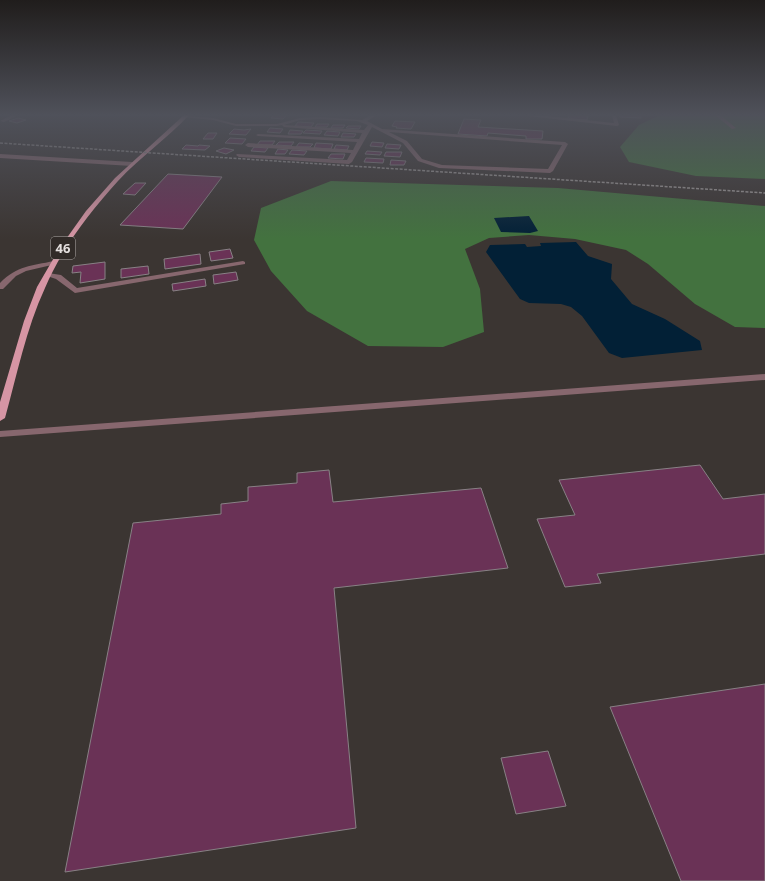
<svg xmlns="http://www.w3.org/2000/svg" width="765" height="881" viewBox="0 0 765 881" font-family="'Open Sans',sans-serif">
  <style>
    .forest { fill: #43723f }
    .water { fill: #022036 }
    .building { fill: #6a3256; stroke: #888185 }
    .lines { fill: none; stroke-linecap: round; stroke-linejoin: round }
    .minor { fill: #87676e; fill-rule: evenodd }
    .major { fill: #d695a4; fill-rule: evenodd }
    .rail { stroke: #9b9694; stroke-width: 1.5; stroke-dasharray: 3 1.5; stroke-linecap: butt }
    .labels { text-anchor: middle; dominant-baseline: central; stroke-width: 4; stroke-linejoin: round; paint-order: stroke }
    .shield { fill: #312b28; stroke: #afaaa8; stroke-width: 1 }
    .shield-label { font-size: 13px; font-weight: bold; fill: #e5e0df }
  </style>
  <rect width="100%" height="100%" fill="#3b3532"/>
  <g class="forest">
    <polygon points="660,115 765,115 765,179 696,176 629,162 620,147 639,125"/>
    <polygon points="331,181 558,188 765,206 765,328 735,327 695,304 648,264 626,250 575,239 529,235 489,238 465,249 480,289 484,332 443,347 368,346 307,311 271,271 254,240 261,208"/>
  </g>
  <g class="water">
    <polygon points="529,216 538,231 530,233 501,232 494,218"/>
    <polygon points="576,242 588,256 612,264 611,279 632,304 665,319 700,341 702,350 622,358 609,353 582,316 571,307 561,304 529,303 520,299 486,252 490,245 525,244 527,247 541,246 540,243"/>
  </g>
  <g class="building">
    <polygon points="274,115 287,115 283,119 271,118"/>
    <polygon points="569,115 577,115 588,116 587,120 568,119"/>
    <polygon points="620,115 641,115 641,118 620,117"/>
    <polygon points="18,118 26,120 17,123 9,121"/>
    <polygon points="464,119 481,120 478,127 543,131 542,139 526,139 526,136 488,133 487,136 458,134"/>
    <polygon points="395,121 415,122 411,129 396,128 397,127 392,126"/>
    <polygon points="298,122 314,123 311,127 295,126"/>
    <polygon points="317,124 329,124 327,127 315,127"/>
    <polygon points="333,125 345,125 343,128 331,128"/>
    <polygon points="348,126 361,126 359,129 346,128"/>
    <polygon points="270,128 283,129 280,133 267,132"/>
    <polygon points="234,129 244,130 251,129 246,135 229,134"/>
    <polygon points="290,130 303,131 301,134 288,134"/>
    <polygon points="306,130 322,131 320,134 303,133"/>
    <polygon points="327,131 340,132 338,136 324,135"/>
    <polygon points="208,133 217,133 213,139 203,139"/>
    <polygon points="343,133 356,134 354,137 341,137"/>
    <polygon points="230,138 246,139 242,144 225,143"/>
    <polygon points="260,141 275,141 272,145 257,145"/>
    <polygon points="279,142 294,142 291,146 276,145"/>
    <polygon points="372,142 384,143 382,147 370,146"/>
    <polygon points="299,143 313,144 310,147 296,147"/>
    <polygon points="316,143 333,144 331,149 314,148"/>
    <polygon points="387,144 401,145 399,149 385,148"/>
    <polygon points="186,145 198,146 199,145 210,146 205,150 182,149"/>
    <polygon points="336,145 349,146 347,150 334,149"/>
    <polygon points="254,147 268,148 265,152 251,151"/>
    <polygon points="224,148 234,150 226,154 216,151"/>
    <polygon points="278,149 288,150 285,154 275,154"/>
    <polygon points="292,150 307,151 304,155 289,154"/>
    <polygon points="367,151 382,152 380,155 365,154"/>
    <polygon points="386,152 402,152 400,157 384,156"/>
    <polygon points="331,154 345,154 343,159 328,158"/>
    <polygon points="366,158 384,159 383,163 364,162"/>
    <polygon points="391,160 406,161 404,165 390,165"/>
    <polygon points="168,174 222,177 183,229 120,225"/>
    <polygon points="135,183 146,183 135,195 123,194"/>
    <polygon points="230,249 233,258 211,261 209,252"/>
    <polygon points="200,254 201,264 165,269 164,259"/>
    <polygon points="105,262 105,279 80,283 81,272 72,273 73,266"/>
    <polygon points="148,266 149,274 121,278 121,269"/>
    <polygon points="236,272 238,280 214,284 213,275"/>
    <polygon points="205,279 206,286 173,291 172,284"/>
    <polygon points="700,465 723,499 765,494 765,554 597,574 601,583 565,587 537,519 575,515 559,480"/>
    <polygon points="329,470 333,502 481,488 508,568 334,588 356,828 65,872 133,523 221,514 221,504 248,501 248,487 297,483 297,473"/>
    <polygon points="765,684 765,881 681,881 610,707"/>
    <polygon points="548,751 566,806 516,814 501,758"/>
  </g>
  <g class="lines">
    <g class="minor">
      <polygon points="12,115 19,115 4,122 0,121"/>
      <path d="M 371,115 L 377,115 L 367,121 L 382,129 L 565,142 L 568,144 L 553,171 L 550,173 L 439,168 L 418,161 L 403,143 L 372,127 L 352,162 L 349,164 L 239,157 L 236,155 L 237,154 L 347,160 L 351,153 L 248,147 L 245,145 L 248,143 L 353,150 L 357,142 L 258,136 L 256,135 L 258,134 L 359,139 L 362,133 L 284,127 L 282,125 L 277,126 L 236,126 L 213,120 L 183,117 L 185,116 L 213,118 L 236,124 L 277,124 L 300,118 L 320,117 L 362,120 ZM 320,119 L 357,121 L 368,125 L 364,130 L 284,125 L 300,120 ZM 389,132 L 562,145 L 548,169 L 442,165 L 422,159 L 407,141 Z"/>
      <polygon points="519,115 538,115 614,123 612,115 616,115 619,125 617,126"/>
      <polygon points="715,115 720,115 736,128 732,129"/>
      <polygon points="0,154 132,162 135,164 132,166 0,158"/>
      <path d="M 54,261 L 56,262 L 56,264 L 26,271 L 16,276 L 3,289 L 0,289 L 0,283 C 18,265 31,266 54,261 Z"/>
      <polygon points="243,261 245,262 245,264 75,293 56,279 44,275 48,273 61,275 77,288"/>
      <polygon points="765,374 765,380 0,437 0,431"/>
    </g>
    <path class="major" d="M 184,115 L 189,115 C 167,139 140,157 118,181 C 89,213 62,248 45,288 C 26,329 17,375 5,418 L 0,421 L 0,402 L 24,321 L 37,287 L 59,249 L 86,211 L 115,178 Z"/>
    <polyline class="rail" points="0,143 765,193"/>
  </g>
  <linearGradient id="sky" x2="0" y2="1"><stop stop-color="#201d1c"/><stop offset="0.48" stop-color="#4f515a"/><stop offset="1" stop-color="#4f515a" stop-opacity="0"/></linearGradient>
  <rect width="765" height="239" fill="url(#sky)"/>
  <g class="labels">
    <rect class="shield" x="51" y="237" width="24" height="22" rx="3"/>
    <g class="shield-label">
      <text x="63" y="248">46</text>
    </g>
  </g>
</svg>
